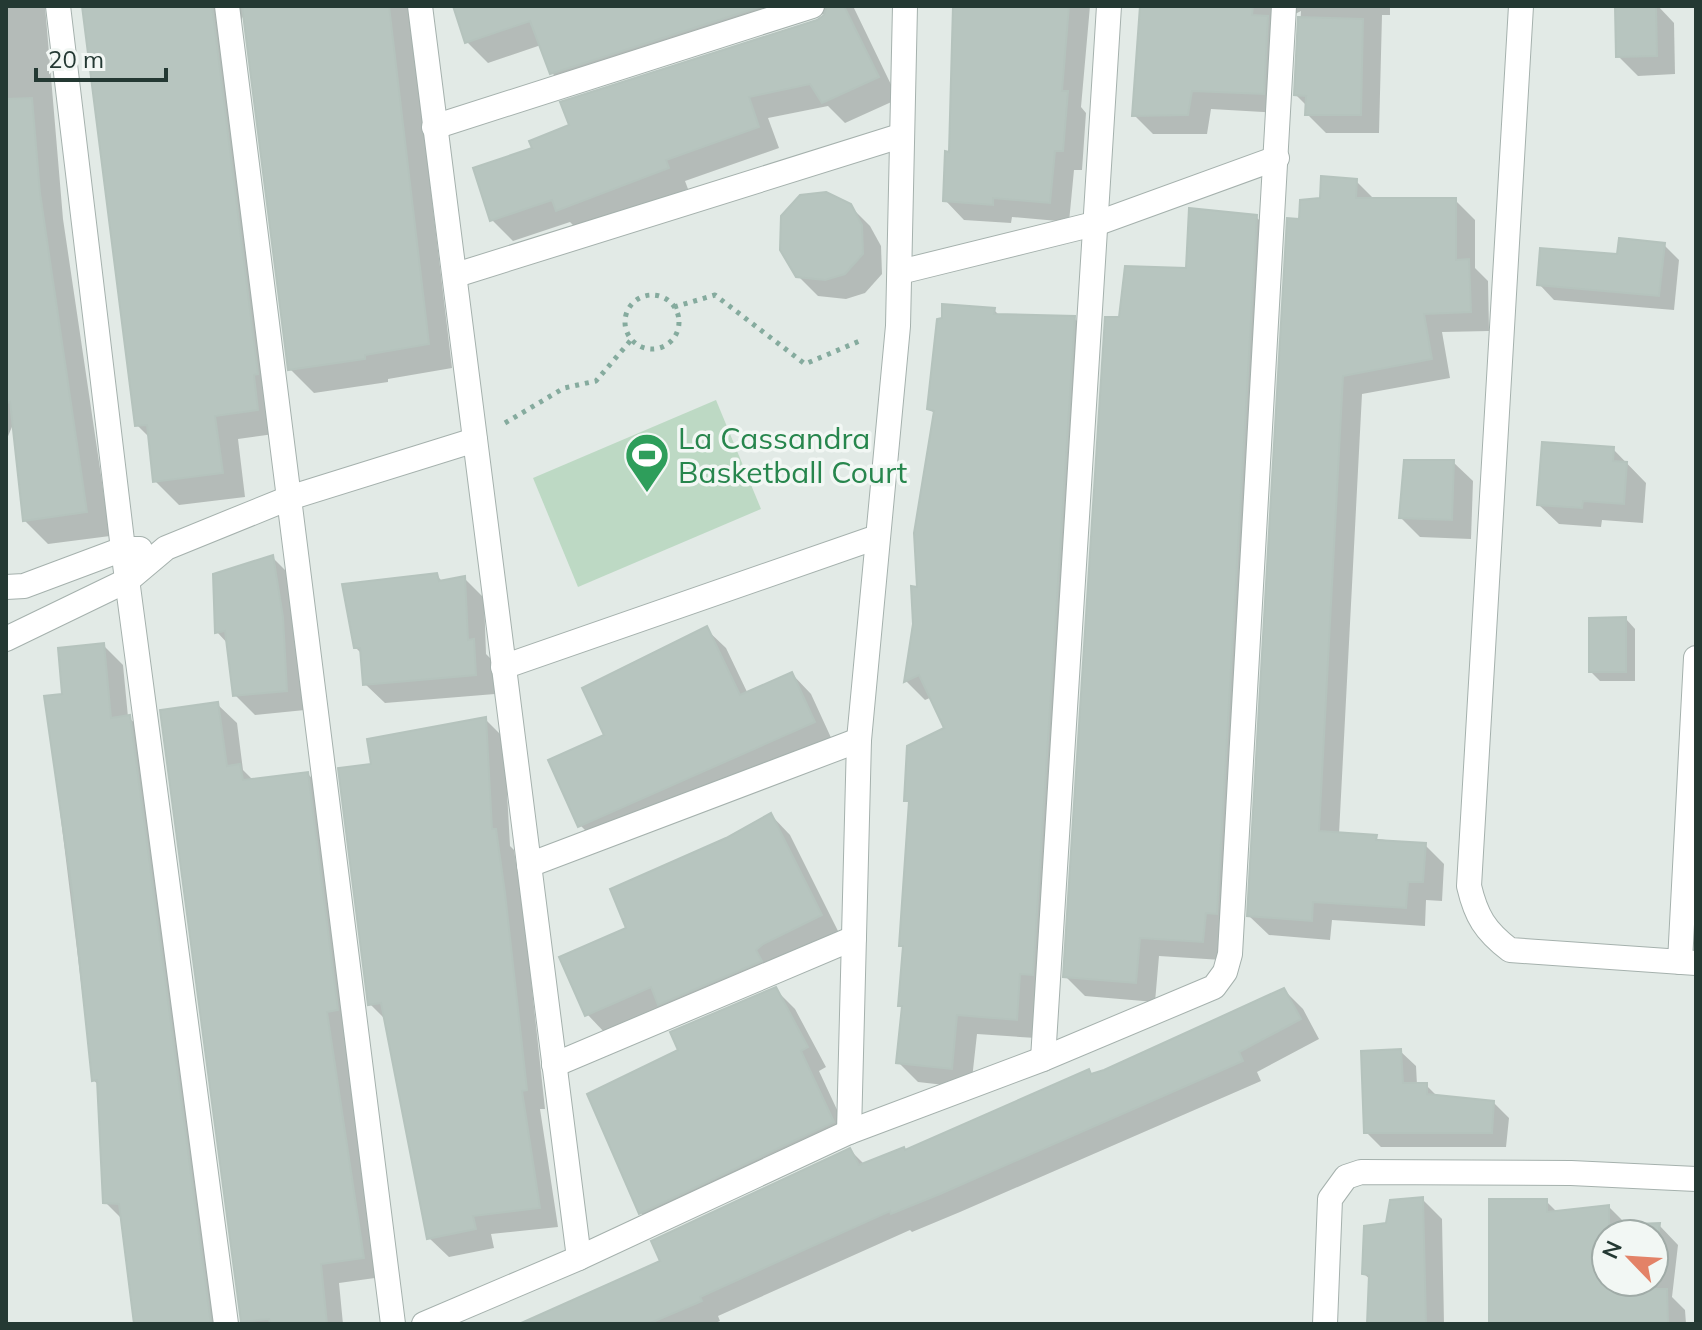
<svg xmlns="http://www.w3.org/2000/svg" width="1702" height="1330" viewBox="0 0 1702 1330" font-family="Mulish,sans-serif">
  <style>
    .green { fill: #bdd9c4 }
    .shadow { fill: #0003; fill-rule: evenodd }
    .building { fill: #b7c5bf; stroke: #b5c3bd; stroke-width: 2 }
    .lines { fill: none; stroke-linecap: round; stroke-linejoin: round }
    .minor-casing { stroke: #a5b1ad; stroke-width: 26 }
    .path { stroke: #85ab9e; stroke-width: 5; stroke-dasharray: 4 6; stroke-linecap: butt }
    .minor { stroke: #fff; stroke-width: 24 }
    .labels { text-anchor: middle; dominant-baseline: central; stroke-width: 7; stroke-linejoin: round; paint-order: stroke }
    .leisure-label { font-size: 30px; fill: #27864d; stroke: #f2f7f4; text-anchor: start }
  </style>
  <rect width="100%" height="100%" fill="#e2eae6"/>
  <polygon class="green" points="716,400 761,509 578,587 533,478"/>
  <g class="shadow">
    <polygon points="6,6 45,6 63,219 110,536 48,544 24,520 14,422 6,441"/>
    <polygon points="84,6 409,6 452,368 388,379 388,382 314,393 290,369 245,12 235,33 281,433 238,439 245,497 179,505 155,481 150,438 137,425"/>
    <polygon points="455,6 853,6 898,99 845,123 828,106 768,118 779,148 685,181 688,189 579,231 570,222 513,241 492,220 534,149 818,22 827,13 573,94 552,73 541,45 488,63 467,42"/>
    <polygon points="956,6 1090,6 1081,107 1086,113 1082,170 1074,170 1069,222 1012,217 1011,223 964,220 945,200 951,154"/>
    <polygon points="1142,6 1390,6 1390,15 1382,15 1379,133 1326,133 1307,114 1307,106 1296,95 1301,11 1291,16 1283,113 1211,109 1207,134 1153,134 1134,115"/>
    <polygon points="1617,6 1658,6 1674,23 1675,74 1638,76 1618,56"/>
    <polygon points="1356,181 1375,200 1455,200 1475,220 1475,268 1488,281 1489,331 1442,332 1450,378 1362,394 1339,834 1425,845 1444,864 1442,901 1426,900 1425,926 1332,920 1330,940 1269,935 1249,916 1301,221 1322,200"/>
    <polygon points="850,206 870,226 881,246 882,274 865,293 846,299 818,296 798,276"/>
    <polygon points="1256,217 1276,236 1222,960 1159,956 1155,1002 1085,996 1065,976 1120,319"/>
    <polygon points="1664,245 1679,260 1674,310 1554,300 1539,284"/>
    <polygon points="994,310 1000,316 1074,318 1093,338 1036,1038 977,1034 971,1088 918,1082 898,1062 903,1008 901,1005 905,949 901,945 911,804 906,800 946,729 932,697 925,700 906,681 936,415 929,408"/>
    <polygon points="1613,449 1646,483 1643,523 1602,520 1601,527 1559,524 1539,505"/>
    <polygon points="1453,462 1473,481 1471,539 1420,537 1401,518"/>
    <polygon points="272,557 292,577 305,710 255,715 235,695 229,645 217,632"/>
    <polygon points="437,576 443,582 464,578 484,598 486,654 493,661 495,694 385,703 365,684 363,655 356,648"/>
    <polygon points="1626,619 1635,629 1635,681 1600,681 1591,672"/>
    <polygon points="706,629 726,648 748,694 792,674 811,694 833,742 600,845 580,825 607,736"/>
    <polygon points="103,645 123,665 128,717 149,736 227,1324 137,1324 123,1220 105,1202 99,1085 93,1080 46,697 65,696"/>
    <polygon points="217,704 237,723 243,770 254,781 308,774 327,794 382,1277 339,1283 343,1324 246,1324 243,1321"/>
    <polygon points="485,719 504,738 510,846 514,850 524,914 545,1109 540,1109 558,1227 491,1234 494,1248 449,1257 429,1238 386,1020 370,1004 373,766"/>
    <polygon points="771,815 790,835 840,935 606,1034 587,1014 629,929 726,840"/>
    <polygon points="776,990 795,1009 826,1067 819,1071 852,1142 660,1232 640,1212 681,1051"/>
    <polygon points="1284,990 1303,1009 1319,1039 1257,1072 1261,1081 960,1212 912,1232 910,1230 718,1316 720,1321 713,1324 535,1324 663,1262 850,1150 865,1165 906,1152 1089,1071 1093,1075"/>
    <polygon points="1400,1051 1416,1066 1417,1085 1426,1085 1438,1097 1494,1103 1509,1118 1506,1147 1381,1147 1366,1132"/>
    <polygon points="1422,1199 1442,1219 1444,1324 1369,1324 1371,1280 1364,1274 1388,1225"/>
    <path d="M 1546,1201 L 1558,1213 L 1609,1207 L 1628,1226 L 1659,1225 L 1678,1245 L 1672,1297 L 1685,1310 L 1686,1324 L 1491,1324 ZM 1606,1234 L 1654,1234 L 1654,1282 L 1606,1282 Z"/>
  </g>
  <g class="building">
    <polygon points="82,6 212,6 258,374 254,375 258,410 215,416 223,473 153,482 147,425 135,426"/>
    <polygon points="242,6 389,6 429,344 365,355 365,359 288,370"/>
    <polygon points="453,6 763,6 550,74 530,21 465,43"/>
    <polygon points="827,6 844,6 879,77 822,103 810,84 749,97 759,127 666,160 669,168 556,211 552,200 490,221 473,168 532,148 529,141 569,125 560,102 817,20 824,15"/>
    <polygon points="953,6 1069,6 1062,91 1068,91 1063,151 1055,151 1050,203 993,198 993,205 943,201 945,151 949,152"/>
    <polygon points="1140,6 1253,6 1252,15 1268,16 1264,94 1192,91 1188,115 1132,116"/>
    <polygon points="1615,6 1656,6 1657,56 1616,57"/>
    <polygon points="1298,17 1363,19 1361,115 1305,115 1306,96 1294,95"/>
    <polygon points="32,98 40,193 87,512 23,521 10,402 6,403 6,99"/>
    <polygon points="1321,176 1357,179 1356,198 1456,198 1456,260 1469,259 1471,312 1424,314 1432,359 1343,376 1319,831 1377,835 1376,840 1426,843 1423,882 1408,882 1406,908 1313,902 1312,921 1247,916 1287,218 1299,219 1300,200 1320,198"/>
    <polygon points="826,192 851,204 862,225 863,254 845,274 825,280 796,277 780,250 781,216 800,195"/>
    <polygon points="1189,208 1257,215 1217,914 1206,913 1203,942 1140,938 1136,983 1063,977 1105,317 1119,317 1125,266 1186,268"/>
    <polygon points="1619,238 1665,243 1659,296 1537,285 1540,248 1617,254"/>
    <polygon points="942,304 995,308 994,314 1075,316 1033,975 1020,974 1017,1020 957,1015 952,1069 896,1063 902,1006 898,1006 903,946 899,946 909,801 904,801 907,746 944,728 919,675 904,682 913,624 911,586 917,587 914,533 934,411 927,409 937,319 942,318"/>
    <polygon points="1542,442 1614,447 1613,461 1627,462 1624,504 1583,501 1582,508 1537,505"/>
    <polygon points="1404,460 1454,460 1452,520 1399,518"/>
    <polygon points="273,555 283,617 287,691 233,696 225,631 215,633 213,574"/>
    <polygon points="437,573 439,581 465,576 468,640 474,639 476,675 363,685 360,648 354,648 342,584"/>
    <polygon points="1626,617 1626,672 1589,672 1589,618"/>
    <polygon points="707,626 740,695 792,672 815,722 578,827 548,760 604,735 582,688"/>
    <polygon points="104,643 111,718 130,715 211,1324 134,1324 119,1204 103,1203 97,1080 92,1081 72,891 44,696 62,694 58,648"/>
    <polygon points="218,702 227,766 240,764 243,780 308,772 338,1010 327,1012 364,1258 321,1264 327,1324 270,1324 269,1319 241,1322 160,710"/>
    <polygon points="486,717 492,829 496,829 505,893 527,1090 522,1091 540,1208 473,1216 476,1229 427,1239 381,1003 368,1005 338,768 371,764 367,739"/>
    <polygon points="771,813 822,915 763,944 756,950 762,961 658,1005 651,987 585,1016 559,957 626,928 610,889 726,838"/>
    <polygon points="776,987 808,1047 801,1051 834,1122 639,1214 587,1094 678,1050 670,1032"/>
    <polygon points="1284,988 1301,1019 1239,1052 1243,1061 940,1194 891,1214 890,1211 700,1297 702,1301 648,1324 519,1324 660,1261 651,1241 850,1148 859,1165 904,1147 905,1150 1089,1069 1091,1074 1104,1070"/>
    <polygon points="1401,1049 1403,1083 1427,1083 1427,1094 1494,1101 1492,1133 1364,1133 1361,1051"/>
    <polygon points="1423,1197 1426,1324 1367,1324 1369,1275 1362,1274 1364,1226 1386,1223 1390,1200"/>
    <polygon points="1489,1199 1547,1199 1547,1212 1609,1205 1609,1225 1660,1223 1654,1270 1654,1234 1606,1234 1606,1282 1653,1282 1652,1289 1667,1289 1668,1324 1489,1324"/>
  </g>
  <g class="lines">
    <g class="minor-casing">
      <g id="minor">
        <polyline points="58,6 123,549 226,1324"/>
        <polyline points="227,6 393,1324"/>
        <polyline points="420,6 579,1258"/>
        <path d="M 1521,6 L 1469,886 C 1476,916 1485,931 1510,950 L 1696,963"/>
        <polyline points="434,127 812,6"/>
        <polyline points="900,272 1098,223 1277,158"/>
        <polyline points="456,275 900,136"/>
        <polyline points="6,587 24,586 123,549 140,549"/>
        <polyline points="6,639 128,580 166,548 289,498 475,440"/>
        <polyline points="503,667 877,537"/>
        <polyline points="529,865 859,740"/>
        <polyline points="1680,962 1696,658"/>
        <polyline points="1043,1059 1109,6"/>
        <polyline points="554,1065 854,938"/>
        <polyline points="849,1132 859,740 898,326 905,6"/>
        <polyline points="424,1324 579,1258 849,1132 1043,1059 1214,987 1225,972 1230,954 1284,6"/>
        <polyline points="1325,1324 1330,1199 1346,1177 1361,1172 1571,1173 1696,1179"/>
      </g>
    </g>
    <g class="path">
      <circle cx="652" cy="322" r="27"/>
      <polyline points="674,307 715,295 805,364 862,340"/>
      <polyline points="505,423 564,388 596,381 631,340"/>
    </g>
    <use href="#minor" class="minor"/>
  </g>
  <defs>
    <g id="stadium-pin" transform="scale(2.3)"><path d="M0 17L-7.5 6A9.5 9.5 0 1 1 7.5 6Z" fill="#2e9e5b" stroke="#f2f7f4"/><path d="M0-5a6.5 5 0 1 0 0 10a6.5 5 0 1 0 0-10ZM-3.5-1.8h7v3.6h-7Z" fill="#fff"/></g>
  </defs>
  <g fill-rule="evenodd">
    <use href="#stadium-pin" x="647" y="455"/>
  </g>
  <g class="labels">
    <g class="leisure-label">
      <text x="678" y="438">La Cassandra<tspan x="678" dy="34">Basketball Court</tspan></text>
    </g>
  </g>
  <rect width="1702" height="1330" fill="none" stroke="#243933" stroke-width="16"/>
  <g transform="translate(1630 1258) rotate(295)"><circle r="38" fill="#f2f7f4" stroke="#a0aba7" stroke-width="2"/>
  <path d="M0-6L14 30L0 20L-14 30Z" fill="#e38267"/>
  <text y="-12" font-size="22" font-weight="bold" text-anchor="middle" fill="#243933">N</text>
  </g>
  <path d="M36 68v12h130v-12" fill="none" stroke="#243933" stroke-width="4"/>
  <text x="48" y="68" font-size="24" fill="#243933" stroke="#f2f7f4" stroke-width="6" paint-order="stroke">20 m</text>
</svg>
